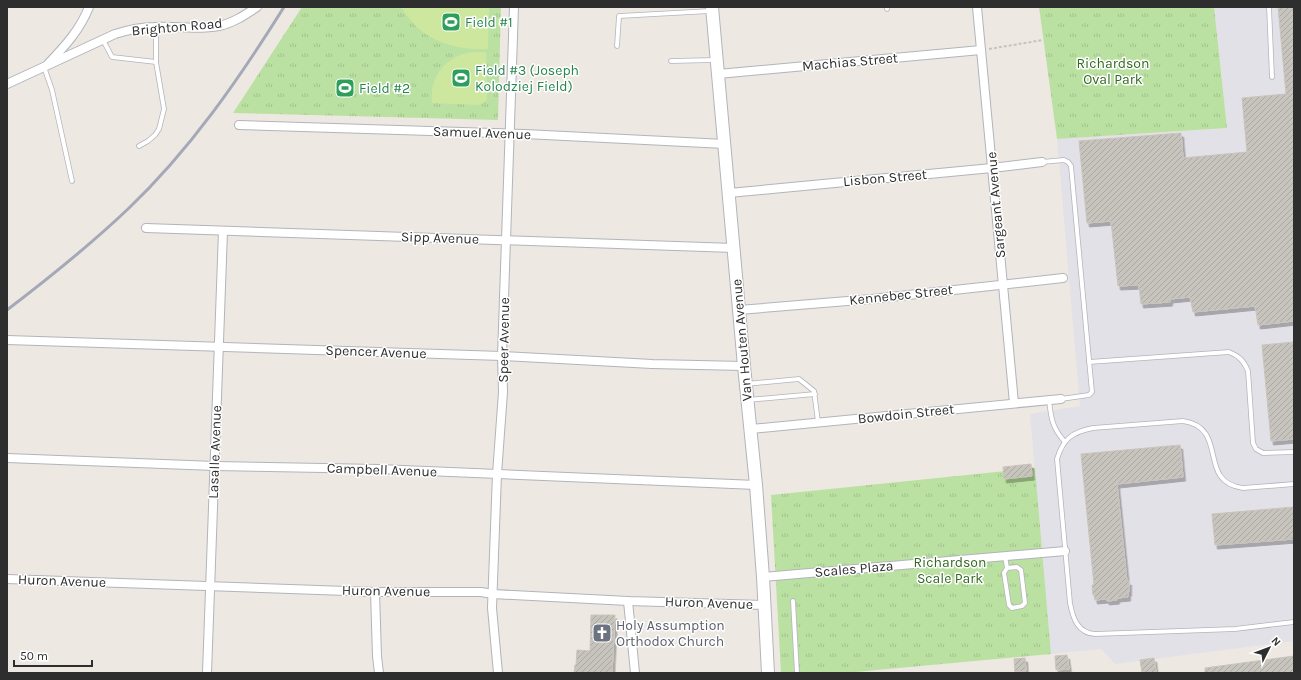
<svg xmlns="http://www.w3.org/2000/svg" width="1301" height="680" viewBox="0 0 1301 680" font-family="Karla,sans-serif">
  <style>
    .industrial { fill: #e3e1e8 }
    .grass { fill: url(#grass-tufts) }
    .pitch { fill: #cde79f }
    .building { fill: url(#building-hatch); stroke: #cac4bb; filter: url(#shadow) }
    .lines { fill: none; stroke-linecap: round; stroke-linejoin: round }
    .service-casing { stroke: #b2b4bd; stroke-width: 5.5 }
    .minor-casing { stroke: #b2b4bd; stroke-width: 10 }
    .secondary-casing { stroke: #b2b4bd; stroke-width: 14 }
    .path { stroke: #c4c4c4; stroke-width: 2; stroke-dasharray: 3 2; stroke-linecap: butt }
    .service { stroke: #fff; stroke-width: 4 }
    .minor { stroke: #fff; stroke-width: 8 }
    .secondary { stroke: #fff; stroke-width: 12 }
    .rail { stroke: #a4a8b7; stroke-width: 3 }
    .labels { text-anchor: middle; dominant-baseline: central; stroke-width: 3; stroke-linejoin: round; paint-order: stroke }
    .leisure-label { font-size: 14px; fill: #27864d; stroke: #fff; text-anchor: start }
    .street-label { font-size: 14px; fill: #2e2e2e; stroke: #fff }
    .park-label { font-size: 14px; fill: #336920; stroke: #fff }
    .worship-label { font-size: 14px; fill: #5b616d; stroke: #fff; text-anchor: start }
  </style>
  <defs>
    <pattern id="grass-tufts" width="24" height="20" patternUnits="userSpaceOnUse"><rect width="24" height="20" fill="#bbe1a2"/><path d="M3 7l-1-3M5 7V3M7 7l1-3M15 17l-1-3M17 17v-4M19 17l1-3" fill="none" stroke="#a1c18c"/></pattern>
    <pattern id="building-hatch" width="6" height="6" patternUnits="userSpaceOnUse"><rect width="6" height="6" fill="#c7c3bd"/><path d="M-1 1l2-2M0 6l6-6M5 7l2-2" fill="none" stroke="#aba8a3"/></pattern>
    <filter id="shadow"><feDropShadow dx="2.5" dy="4" stdDeviation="0" flood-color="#0004"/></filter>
  </defs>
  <rect width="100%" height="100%" fill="#eee8e2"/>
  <polygon class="industrial" points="1214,7 1294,7 1294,641 1115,664 1101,649 1051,654 1030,414 1080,406 1057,139 1227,128"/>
  <g class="grass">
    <polygon points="302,7 501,7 498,120 233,113"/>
    <polygon points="1039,7 1214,7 1227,128 1057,139"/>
    <polygon points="1035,468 1051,654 845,673 781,673 771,495"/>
  </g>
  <g class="pitch">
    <path d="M 401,7 L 489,7 L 488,49 C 466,51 436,44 419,29 C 412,23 406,15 401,7 Z"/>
    <path d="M 472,52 L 486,52 L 487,100 L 479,105 L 432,103 C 429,76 446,56 472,52 Z"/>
  </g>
  <g class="building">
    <polygon points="1278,7 1294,7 1294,321 1258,325 1255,306 1193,312 1190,297 1170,299 1170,302 1141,304 1139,285 1118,286 1111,221 1087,223 1079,141 1181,133 1183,158 1247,152 1242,98 1286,94"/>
    <polygon points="1294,342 1294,439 1271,441 1262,345"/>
    <polygon points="1180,445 1183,477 1117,484 1127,582 1129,581 1129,592 1128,592 1128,597 1117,598 1117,600 1107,601 1106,599 1095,600 1094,595 1093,595 1092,585 1094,585 1081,454"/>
    <polygon points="1031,464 1032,476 1004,479 1003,467"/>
    <polygon points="1294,507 1294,539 1215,545 1212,514"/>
    <polygon points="591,615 615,615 612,673 574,673 575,665 576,665 577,650 590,651"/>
    <polygon points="1067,655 1069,669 1056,670 1055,656"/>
    <polygon points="1294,656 1294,673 1205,673 1205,668"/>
    <polygon points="1025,658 1026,671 1015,672 1014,659"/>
    <polygon points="1154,658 1156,673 1142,673 1140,660"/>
  </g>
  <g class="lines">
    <g class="service-casing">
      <g id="service">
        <polyline points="887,7 887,9"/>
        <polyline points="1269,7 1272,77"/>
        <polyline points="103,40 112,57 156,62 156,27"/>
        <polyline points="617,46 619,16 710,11"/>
        <polyline points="671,61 715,60"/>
        <polyline points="44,67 52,90 72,181"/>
        <polyline points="139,146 148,141 155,135 159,129 164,109 156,62"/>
        <polyline points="1042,162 1064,160 1068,162 1071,166 1092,392 1089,395 1061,399"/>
        <path d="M 1089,362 L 1229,352 C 1239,356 1244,361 1248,371 L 1253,443 L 1256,449 L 1263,453 L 1294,452"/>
        <polyline points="746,384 799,379 814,391 818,422"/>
        <polyline points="748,400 815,394"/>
        <path d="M 1049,400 C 1051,418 1052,427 1064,441"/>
        <path d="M 1294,484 L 1243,488 C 1196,482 1230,428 1183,421 L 1093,428 C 1072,432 1063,439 1057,459 L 1070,603 C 1073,619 1078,633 1095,634 L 1235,629 L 1294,622"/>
        <polyline points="1005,556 1007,568 1004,573 1009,605 1012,608 1022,606 1025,603 1021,570 1017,567 1007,568"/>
        <polyline points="793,601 797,673"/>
      </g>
    </g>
    <g class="minor-casing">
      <g id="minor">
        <polyline points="977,7 1014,403"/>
        <path d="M 48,64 C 65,46 80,30 89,7"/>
        <polyline points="718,74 981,50"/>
        <path d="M 7,84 L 115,34 C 128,30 141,27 154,27 C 175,26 199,30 219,26 C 233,23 245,15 257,7"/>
        <polyline points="239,125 525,134 725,144"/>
        <polyline points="729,193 992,168 1042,162"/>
        <polyline points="146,228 734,248"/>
        <polyline points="739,310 872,299 1063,278"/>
        <polyline points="7,340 502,356 652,364 744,366"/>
        <polyline points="751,429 1061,399"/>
        <polyline points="7,458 215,466 379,469 756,485"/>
        <polyline points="763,577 1065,551"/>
        <polyline points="7,579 375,592 481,592 493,594 628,601 764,605"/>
        <polyline points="375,592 377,656 379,673"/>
        <polyline points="628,601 635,673"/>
        <polyline points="207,673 223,231"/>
        <polyline points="498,673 492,608 497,474 503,392 502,356 514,7"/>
      </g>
    </g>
    <g class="secondary-casing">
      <polyline id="secondary" points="712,7 744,366 756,485 763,577 768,673"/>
    </g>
    <polyline class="path" points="989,49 1043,40"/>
    <use href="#service" class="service"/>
    <use href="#minor" class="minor"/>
    <use href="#secondary" class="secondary"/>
    <path class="rail" d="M 7,310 C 49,278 90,245 128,209 C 190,150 239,79 284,7"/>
  </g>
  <defs>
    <g id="stadium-square" transform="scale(1)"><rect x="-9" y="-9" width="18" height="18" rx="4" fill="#2e9e5b" stroke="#fff"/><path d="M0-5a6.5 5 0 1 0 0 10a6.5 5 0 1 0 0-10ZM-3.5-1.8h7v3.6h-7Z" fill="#fff"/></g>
    <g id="church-square" transform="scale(1)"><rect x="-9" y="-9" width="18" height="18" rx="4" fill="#6b7280" stroke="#fff"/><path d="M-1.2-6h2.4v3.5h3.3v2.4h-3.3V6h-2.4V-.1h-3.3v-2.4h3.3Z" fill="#fff"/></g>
  </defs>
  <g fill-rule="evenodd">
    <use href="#stadium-square" x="451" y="22"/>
    <use href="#stadium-square" x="461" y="78"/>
    <use href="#stadium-square" x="345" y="88"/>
    <use href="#church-square" x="602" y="633"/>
  </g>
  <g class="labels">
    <g class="leisure-label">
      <text x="465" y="22">Field #1</text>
      <text x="475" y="70">Field #3 (Joseph<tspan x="475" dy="16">Kolodziej Field)</tspan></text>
      <text x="359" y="88">Field #2</text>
    </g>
    <g class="street-label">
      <text transform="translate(177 27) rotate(-5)">Brighton Road</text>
      <text transform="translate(850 62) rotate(-5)">Machias Street</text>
      <text transform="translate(482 133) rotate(2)">Samuel Avenue</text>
      <text transform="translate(885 178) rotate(-5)">Lisbon Street</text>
      <text transform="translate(996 205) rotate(-95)">Sargeant Avenue</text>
      <text transform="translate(440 238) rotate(2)">Sipp Avenue</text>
      <text transform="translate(901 295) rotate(-6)">Kennebec Street</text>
      <text transform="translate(504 340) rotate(-89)">Speer Avenue</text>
      <text transform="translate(742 340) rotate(-95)">Van Houten Avenue</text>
      <text transform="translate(376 352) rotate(2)">Spencer Avenue</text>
      <text transform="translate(906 414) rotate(-6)">Bowdoin Street</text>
      <text transform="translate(215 452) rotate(-88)">Lasalle Avenue</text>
      <text transform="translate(382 470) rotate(2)">Campbell Avenue</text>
      <text transform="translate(854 569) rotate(-5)">Scales Plaza</text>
      <text transform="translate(62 581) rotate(2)">Huron Avenue</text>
      <text transform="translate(386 591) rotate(1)">Huron Avenue</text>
      <text transform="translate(709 603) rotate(2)">Huron Avenue</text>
    </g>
    <g class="park-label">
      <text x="1113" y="63">Richardson<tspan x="1113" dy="16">Oval Park</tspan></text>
      <text x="950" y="562">Richardson<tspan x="950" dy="16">Scale Park</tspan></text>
    </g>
    <g class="worship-label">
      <text x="616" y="625">Holy Assumption<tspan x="616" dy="16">Orthodox Church</tspan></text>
    </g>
  </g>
  <rect width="1301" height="680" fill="none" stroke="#2e2e2e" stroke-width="16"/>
  <g transform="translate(1269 648) rotate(48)" stroke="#ffffff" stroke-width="3" paint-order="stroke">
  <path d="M0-3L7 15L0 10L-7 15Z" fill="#2e2e2e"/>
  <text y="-6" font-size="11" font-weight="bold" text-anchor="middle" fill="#2e2e2e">N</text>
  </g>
  <path d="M14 660v6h78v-6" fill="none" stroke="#2e2e2e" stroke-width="2"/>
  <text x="20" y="660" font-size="12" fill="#2e2e2e" stroke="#ffffff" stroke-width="3" paint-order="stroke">50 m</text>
</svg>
